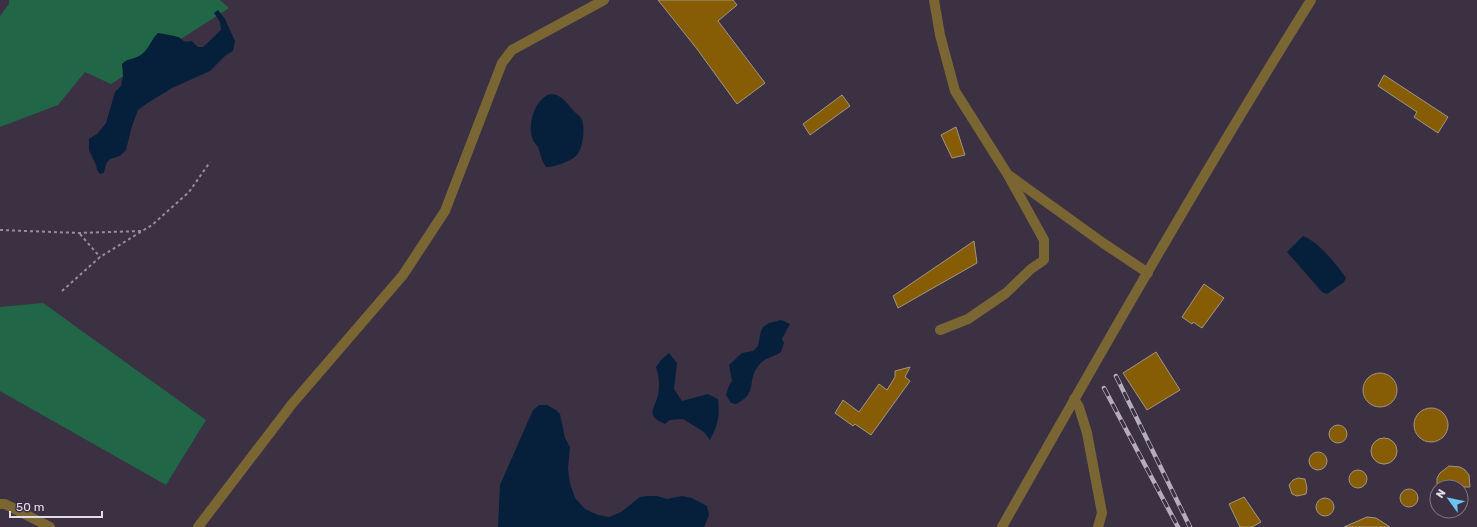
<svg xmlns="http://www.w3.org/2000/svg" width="1477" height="527" viewBox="0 0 1477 527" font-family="Rubik,sans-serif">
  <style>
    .green { fill: #216647 }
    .water { fill: #06203c }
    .building { fill: #865d05; stroke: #a29580 }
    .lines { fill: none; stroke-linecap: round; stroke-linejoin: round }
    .path { stroke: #968e9d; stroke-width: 2; stroke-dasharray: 3 3; stroke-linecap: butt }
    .minor { stroke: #796633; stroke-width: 10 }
    .rail-casing { stroke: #b4adbb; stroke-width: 4.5 }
    .rail { stroke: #3b3143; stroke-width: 3; stroke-dasharray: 9; stroke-linecap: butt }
  </style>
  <rect width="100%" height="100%" fill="#3b3143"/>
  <g class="green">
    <polygon points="9,0 220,0 229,8 111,84 85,72 58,105 0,127 0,16 9,4"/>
    <polygon points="43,303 206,420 166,485 0,391 0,307"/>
  </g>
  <g class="water">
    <path d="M 218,10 L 225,19 L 235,41 L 233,51 L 226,55 L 210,71 L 172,88 L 146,104 L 138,110 L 132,126 L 126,150 L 120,156 L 110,159 L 106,164 L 104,173 L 100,174 L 97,170 L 96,165 L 89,150 L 89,139 L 97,134 L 106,123 L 115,92 L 121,86 L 123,76 L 122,64 C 129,57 135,60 142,54 C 150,48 151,39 158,33 C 164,34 172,35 178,37 C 185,40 181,43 192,41 L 198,47 L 203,47 L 221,30 L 220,22 L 214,13 Z"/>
    <path d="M 550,94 C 561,94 565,101 572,109 C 574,112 578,114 581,118 C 586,126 583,150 576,156 C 569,162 555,167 546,167 C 541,161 541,155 538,147 C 536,145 534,142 533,140 C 527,125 534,100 550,94 Z"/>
    <path d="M 1303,236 C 1318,241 1337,265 1346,278 L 1344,282 L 1327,294 L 1322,292 L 1287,252 Z"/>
    <path d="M 781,320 L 790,324 L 782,339 L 784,343 L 781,352 C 774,357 764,358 759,365 C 746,380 759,393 736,404 L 731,403 L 726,395 L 729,386 L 732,381 L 729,365 L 742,353 L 753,351 L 758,346 L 761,331 L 763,327 L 769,323 Z"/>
    <path d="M 669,353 L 677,363 L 674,389 L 682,401 L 708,394 L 718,399 C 720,417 718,425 710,440 L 704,432 L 683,419 L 670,420 L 665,424 C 644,415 655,409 658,395 C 660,386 659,376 656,367 L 661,360 Z"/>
    <polygon points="539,405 547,405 556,410 560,414 565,438 570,447 568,469 570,483 575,498 585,509 598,515 609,517 621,512 640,497 647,496 657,496 667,499 682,496 692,498 707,506 709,515 704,527 498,527 500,485 533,410"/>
  </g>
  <g class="building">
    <polygon points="658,0 733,0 737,5 718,21 765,83 737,104 697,49"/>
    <polygon points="1384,75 1448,117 1438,133 1414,117 1417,112 1378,86"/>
    <polygon points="842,95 850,106 810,135 803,124"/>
    <polygon points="956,127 965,155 952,158 941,135"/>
    <polygon points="974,241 977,263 898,308 893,296"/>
    <polygon points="1204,284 1224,298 1202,328 1193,322 1192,324 1182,317"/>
    <polygon points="1156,352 1180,390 1147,410 1123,373"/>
    <polygon points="910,367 905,377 910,381 871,435 855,424 853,426 835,413 843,400 859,412 879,384 887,390 895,377 895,371"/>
    <circle cx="1380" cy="390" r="17"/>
    <circle cx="1431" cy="425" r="17"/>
    <circle cx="1338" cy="434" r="9"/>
    <circle cx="1384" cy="451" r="13"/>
    <circle cx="1318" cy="461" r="9"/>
    <polygon points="1449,466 1460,467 1465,470 1469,475 1470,487 1437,487 1437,478 1440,473"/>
    <circle cx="1358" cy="479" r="9"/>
    <polygon points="1298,478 1305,479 1307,488 1306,494 1297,496 1292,494 1289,485 1293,480"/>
    <circle cx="1409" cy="498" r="9"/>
    <polygon points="1244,497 1261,522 1252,527 1240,527 1229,504"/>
    <circle cx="1325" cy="507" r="9"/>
    <polygon points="1367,517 1376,518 1390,527 1344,527"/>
  </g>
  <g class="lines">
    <g class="path">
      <polyline points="0,230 79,233 141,231"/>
      <polyline points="80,234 100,257"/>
      <polyline points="62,291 100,257 152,225 189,192 210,162"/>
    </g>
    <g class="minor">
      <polyline points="934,0 940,35 955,91 1008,175 1044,240 1044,260 1031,269 1006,293 968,319 940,330"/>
      <polyline points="1010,176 1103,243 1148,273"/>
      <polyline points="1074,399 1079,407 1087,433 1102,513 1098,527"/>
      <polyline points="0,504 5,504 50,527"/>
      <polyline points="198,527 292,404 403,275 445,211 502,63 512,50 604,0"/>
      <path d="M 1002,527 C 1102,350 1203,173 1311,0"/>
    </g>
    <g class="rail-casing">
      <g id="rail">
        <polyline points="1116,376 1190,527"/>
        <polyline points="1104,388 1178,527"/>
      </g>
    </g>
    <use href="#rail" class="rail"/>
  </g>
  <g transform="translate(1449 499) rotate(303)"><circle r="19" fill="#3b3143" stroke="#7e7585"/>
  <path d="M0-3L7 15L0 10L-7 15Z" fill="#6ec2f3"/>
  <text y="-6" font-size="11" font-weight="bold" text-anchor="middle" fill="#e2dce8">N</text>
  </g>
  <path d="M10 511v6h92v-6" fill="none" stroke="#e2dce8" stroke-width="2"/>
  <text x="16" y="511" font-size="12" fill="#e2dce8" stroke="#3b3143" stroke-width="3" paint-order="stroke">50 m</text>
</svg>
